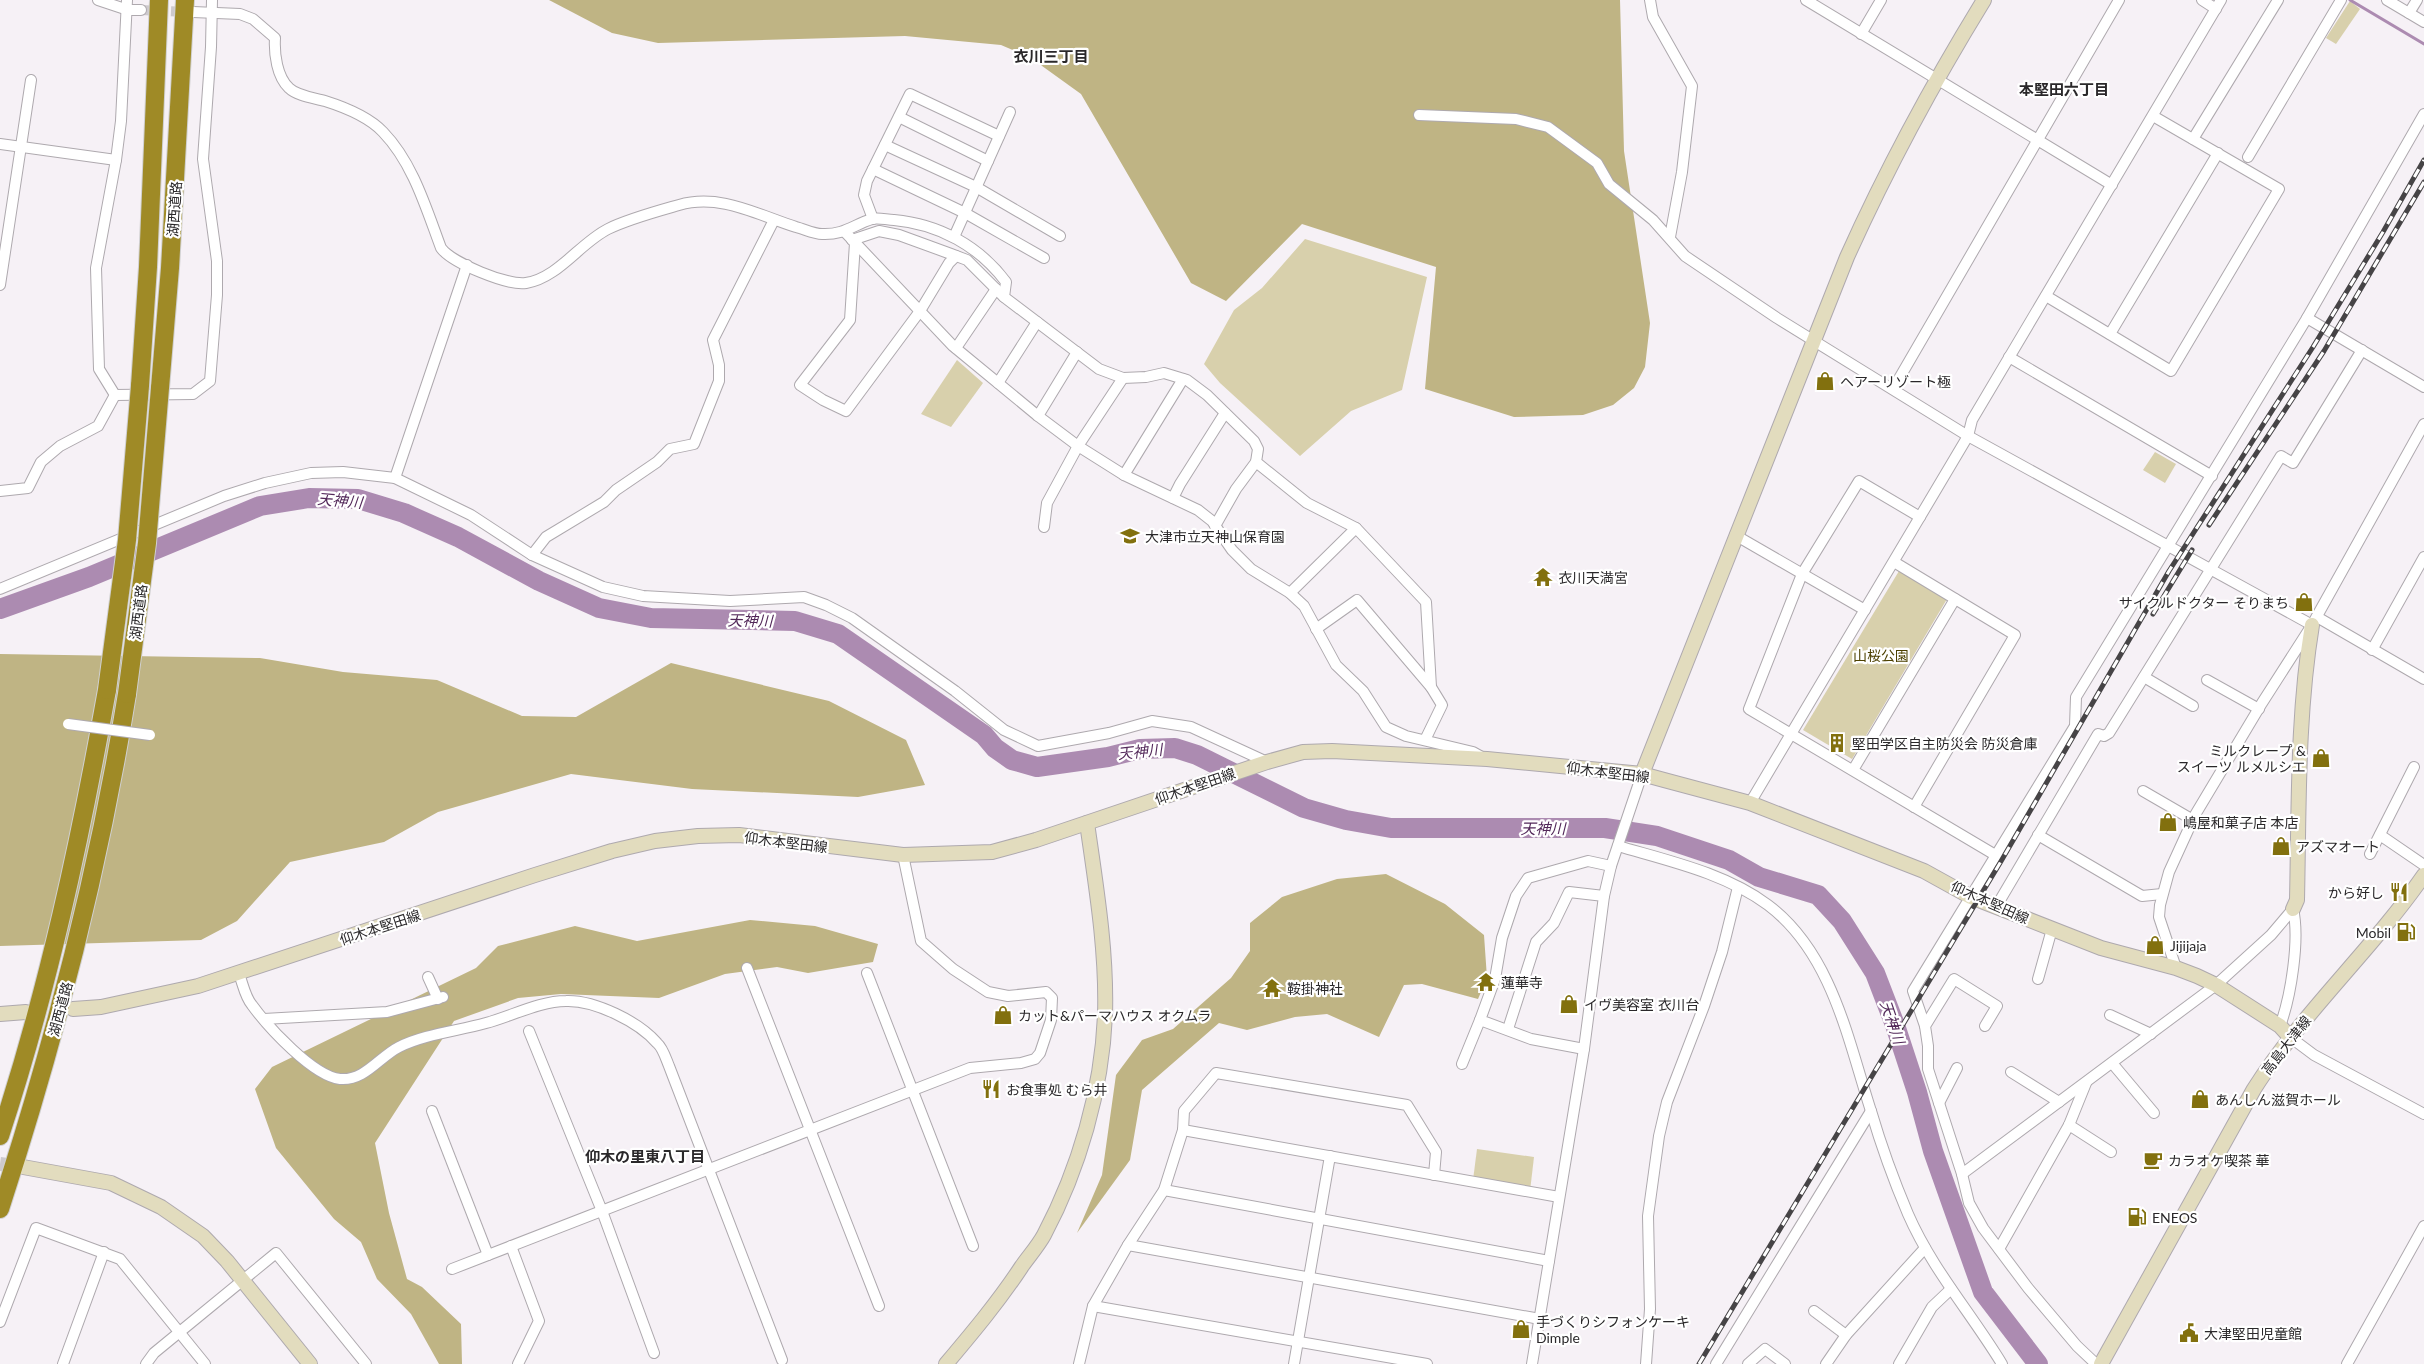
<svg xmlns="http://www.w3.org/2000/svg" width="2424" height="1364" viewBox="0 0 2424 1364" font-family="Lato,'Noto Sans JP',sans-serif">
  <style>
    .green { fill: #d8d0ac }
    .forest { fill: #bfb484 }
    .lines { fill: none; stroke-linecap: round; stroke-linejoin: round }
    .stream { stroke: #ac8bb1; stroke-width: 3 }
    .river { stroke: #ac8bb1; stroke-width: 20 }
    .street-tunnel { stroke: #cdc9cd; stroke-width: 10; stroke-dasharray: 10 5; stroke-linecap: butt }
    .secondary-tunnel { stroke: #cdc9cd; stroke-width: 14; stroke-dasharray: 14 7; stroke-linecap: butt }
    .street-casing { stroke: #aea9ae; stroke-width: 12 }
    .secondary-casing { stroke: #aea9ae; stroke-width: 16 }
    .highway-casing { stroke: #d0d0d0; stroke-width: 20 }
    .street { stroke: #fff; stroke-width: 10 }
    .secondary { stroke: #e2dcbe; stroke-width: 14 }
    .highway { stroke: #9f8a26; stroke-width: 18 }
    .rail-casing { stroke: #464446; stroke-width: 5 }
    .rail { stroke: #fff; stroke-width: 3; stroke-dasharray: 9; stroke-linecap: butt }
    .street-bridge-casing { stroke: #aea9ae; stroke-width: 12; stroke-linecap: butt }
    .highway-bridge-casing { stroke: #d0d0d0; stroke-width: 20; stroke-linecap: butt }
    .street-bridge { stroke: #fff; stroke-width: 10 }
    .highway-bridge { stroke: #9f8a26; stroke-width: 18 }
    .labels { text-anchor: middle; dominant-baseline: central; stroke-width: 4.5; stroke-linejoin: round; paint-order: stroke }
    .street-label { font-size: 14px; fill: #2a282a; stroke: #fff }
    .poi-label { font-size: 14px; fill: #2a282a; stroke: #fff; text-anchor: start }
    .park-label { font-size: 14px; fill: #4c4000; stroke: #fff }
    .neighbourhood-label { font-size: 15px; font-weight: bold; fill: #2a282a; stroke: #fff }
    .water-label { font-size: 15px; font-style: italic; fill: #522859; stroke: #fff }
  </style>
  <rect width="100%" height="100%" fill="#f6f1f6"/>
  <g class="green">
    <polygon points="2350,1 2360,9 2336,44 2326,38"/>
    <polygon points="1305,239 1427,277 1402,390 1351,411 1300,456 1220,383 1204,364 1234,310 1262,288"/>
    <polygon points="957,360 983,383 951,427 921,414"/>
    <polygon points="2155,452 2176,464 2165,483 2143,470"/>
    <polygon points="1899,571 1947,599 1852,759 1803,730"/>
    <polygon points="1477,1149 1534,1157 1530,1191 1473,1180"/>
  </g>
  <g class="forest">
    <polygon points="549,0 1620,0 1624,151 1650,323 1645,367 1634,388 1613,405 1583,415 1514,417 1425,389 1436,267 1302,224 1226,301 1191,283 1081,94 1031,58 1001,45 905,36 658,43 612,33"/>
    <polygon points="0,654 260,658 343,672 437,680 522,716 576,717 671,663 829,701 906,740 925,785 858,797 692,789 571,774 438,812 384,842 290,862 237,921 201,940 0,946"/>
    <polygon points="1386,874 1445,904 1484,935 1487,978 1478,999 1422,984 1404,985 1379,1037 1327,1014 1295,1017 1247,1030 1219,1023 1142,1090 1130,1160 1077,1233 1102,1175 1116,1075 1142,1040 1173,1029 1231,978 1250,951 1250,923 1282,897 1337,879"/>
    <polygon points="750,920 815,926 878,944 873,962 808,973 777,967 725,974 659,998 561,994 518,998 454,1021 375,1143 389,1213 407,1279 422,1287 461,1324 462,1364 439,1364 411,1314 377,1279 361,1242 334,1219 276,1148 255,1089 272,1067 476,968 498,946 575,926 637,941"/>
  </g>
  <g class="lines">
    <polyline class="stream" points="2350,0 2424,44"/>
    <polyline class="river" points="0,609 89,577 260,506 309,498 358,499 404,513 458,537 539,581 599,608 651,618 795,621 838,634 984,735 995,748 1012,760 1037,767 1108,757 1140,749 1175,748 1197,755 1304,808 1346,820 1391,828 1605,828 1657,836 1729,860 1759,877 1818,895 1842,921 1875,973 1895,1025 1917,1092 1933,1151 1983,1292 2038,1364"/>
    <polyline class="street-tunnel" points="141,10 188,12"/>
    <polyline class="secondary-tunnel" points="0,1164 22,1167"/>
    <g class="street-casing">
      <g id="street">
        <polyline points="98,0 128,10 141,10"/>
        <polyline points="1650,0 1653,17 1692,86 1682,172 1670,237"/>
        <polyline points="1806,0 2112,185"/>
        <polyline points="2202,0 2216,9"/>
        <polyline points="2387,0 2424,22"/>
        <path d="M 193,12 L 240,14 L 253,19 L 275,38 C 274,54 277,77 289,88 C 297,96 315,98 325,101 C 344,107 369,117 383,132 C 413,163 426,208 441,248 C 452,263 508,286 526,283 C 558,278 580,243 608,229 C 628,219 658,211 679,205 C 720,193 758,215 796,227 C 804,229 814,234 822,234 C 844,235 853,225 872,219 C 878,217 887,220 894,220 C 939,224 979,246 1006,282 L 1004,297 L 1099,369 L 1123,378 L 1146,377 L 1164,373 L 1187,380 L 1207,395 L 1254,441 L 1258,449 L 1256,462 L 1307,503 L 1356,528"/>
        <polyline points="2409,13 2417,0"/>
        <polyline points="1861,34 1881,0"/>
        <polyline points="1419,115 1516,119 1548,127 1597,163 1609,184 1653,220 1685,256 1777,318 1968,436 2312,625"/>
        <polyline points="899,117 988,161"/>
        <polyline points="2193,139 2278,0"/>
        <polyline points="0,144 116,160"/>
        <polyline points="885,145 976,187 1060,236"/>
        <polyline points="2248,157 2341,0"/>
        <polyline points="873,169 965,213 1044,258"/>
        <polyline points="873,219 864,195 867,181 910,94 999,136"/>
        <polyline points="845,232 953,346 1038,416 1078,446 1124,475 1198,510 1212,521 1232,550 1251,569 1290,593 1304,606 1336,665 1363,691 1386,727 1406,736 1473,752 1482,757"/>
        <polyline points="954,237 1010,112"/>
        <polyline points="852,240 879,231 899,235 951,254 967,260 1004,297"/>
        <polyline points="855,243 850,320 800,385 823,400 846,411 920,311 949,263 956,256"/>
        <polyline points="0,285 31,80"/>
        <polyline points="2046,296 2171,371 2279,189 2153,116"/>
        <polyline points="2307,318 2424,387"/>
        <polyline points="2110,334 2218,153"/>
        <polyline points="956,348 996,289"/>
        <polyline points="2009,357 2212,476"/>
        <polyline points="998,383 1037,322"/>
        <polyline points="1893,389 2119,0"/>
        <polyline points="115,395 193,394 210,381 217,295 217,261 203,159 211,47 212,0"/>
        <polyline points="115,395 99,369 96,268 116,160 121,121 127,0"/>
        <polyline points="1038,416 1077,352"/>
        <polyline points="1124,475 1183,379"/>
        <polyline points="395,478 467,265"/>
        <polyline points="0,491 28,488 41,462 60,446 98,426 115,395"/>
        <polyline points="1173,498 1180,484 1225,413"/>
        <polyline points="1920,517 1859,481 1802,574 1749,709 1997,856"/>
        <polyline points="1215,526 1236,489 1256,462"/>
        <polyline points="1044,527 1047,503 1078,446 1123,378"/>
        <polyline points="1735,535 1865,610"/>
        <polyline points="532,555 546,537 604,502 616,490 657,462 670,449 694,444 719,381 719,365 713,340 774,220"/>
        <polyline points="1894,562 2015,635 1914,807"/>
        <polyline points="0,589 224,496 265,483 311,473 343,472 395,478 471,515 532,555 603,587 643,596 730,601 804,597 826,605 852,618 955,691 1004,730 1038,746 1109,733 1152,721 1191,727 1267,762"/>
        <polyline points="1290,593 1356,528 1426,602 1431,687 1442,705 1425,740"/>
        <polyline points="2317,617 2424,679"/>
        <polyline points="1316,629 1357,600 1431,687"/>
        <polyline points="2372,650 2424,557"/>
        <polyline points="2144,677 2193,706"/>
        <polyline points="2207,680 2259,709"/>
        <polyline points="1853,770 1955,599"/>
        <polyline points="2143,791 2193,820"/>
        <polyline points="1750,803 1968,436 1972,420 2221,0"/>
        <polyline points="2038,835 2142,896 2162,894"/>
        <polyline points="2380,835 2424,865"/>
        <path d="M 1618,846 C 1669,861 1725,873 1768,905 C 1832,953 1848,1040 1871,1111 C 1881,1145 1894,1181 1908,1214 C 1932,1269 1971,1313 2002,1364"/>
        <polyline points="2370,854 2414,767"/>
        <polyline points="1996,907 2098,734 2104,736 2109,733 2281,456 2293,463 2362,350"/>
        <polyline points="747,968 879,1306"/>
        <polyline points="2176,968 2159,917 2160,905 2169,872 2195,815 2262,703 2312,625 2424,424"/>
        <polyline points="867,973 973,1246"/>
        <path d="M 239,974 C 243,984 245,997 252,1005 C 268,1027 313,1076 340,1079 C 365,1081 379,1057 399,1047 C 425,1034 458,1031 486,1023 C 512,1016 540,1001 566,1001 C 595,1000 639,1022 657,1043 C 663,1048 666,1059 669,1066 L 782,1360"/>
        <polyline points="428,977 438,999"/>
        <polyline points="2038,979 2052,929"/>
        <polyline points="2110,1015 2151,1034"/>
        <polyline points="264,1019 387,1012 443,997"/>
        <polyline points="1925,1026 1913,991 2075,726 2076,697 2307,318 2424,114"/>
        <polyline points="1985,1026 1997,1006 1954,979 1925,1026 1928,1046 1928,1069 1962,1174 1969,1203 1983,1228 2028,1288 2077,1346 2096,1364"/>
        <path d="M 2280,1026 C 2291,996 2300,939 2293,909"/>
        <polyline points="1508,1029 1536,942 1554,923 1569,892 1604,896"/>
        <polyline points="529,1031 602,1211 654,1353"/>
        <polyline points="2290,1037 2314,1055 2424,1114"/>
        <polyline points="1584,1049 1531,1039 1480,1020 1495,979 1502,938 1516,896 1528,878 1588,861 1611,866"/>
        <polyline points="2112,1063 2154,1113"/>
        <polyline points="1462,1064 1480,1020"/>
        <polyline points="2011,1072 2059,1102"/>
        <polyline points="1939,1103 1957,1068"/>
        <polyline points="432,1111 488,1255"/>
        <polyline points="2069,1125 2111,1152"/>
        <polyline points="1183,1130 1559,1197"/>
        <polyline points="1962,1174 2216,985 2271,935 2293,909"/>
        <polyline points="1164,1190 1549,1261"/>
        <polyline points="1128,1245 1540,1319"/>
        <polyline points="511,1246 539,1321 518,1364"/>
        <polyline points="1999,1249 2069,1125 2086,1083"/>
        <polyline points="452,1269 970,1068 1021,1063 1035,1059 1040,1053 1051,1020 1052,998 1046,992 1008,996 988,992 953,969 921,941 903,855"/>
        <polyline points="1093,1306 1427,1364"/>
        <polyline points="1814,1311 1846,1335"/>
        <polyline points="0,1322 36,1228 120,1259 205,1364"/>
        <polyline points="63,1364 104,1252"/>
        <polyline points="146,1364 154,1353 276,1253 366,1364"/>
        <polyline points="1079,1364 1093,1306 1128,1245 1164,1190 1183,1130 1184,1111 1216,1073 1407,1105 1436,1152 1434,1175"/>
        <polyline points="1294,1364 1330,1156"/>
        <polyline points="1532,1364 1584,1049 1604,896 1611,866 1642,774"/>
        <polyline points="1646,1364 1650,1309 1648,1216 1659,1136 1667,1102 1704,1006 1722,952 1738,887"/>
        <polyline points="1716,1364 1871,1111"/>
        <polyline points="1748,1364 1765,1349 1785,1364"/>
        <polyline points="1826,1364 1846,1335 1925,1248"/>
        <polyline points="1899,1364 1932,1307 1951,1289"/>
        <polyline points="2347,1364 2424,1226"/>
      </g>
    </g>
    <g class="secondary-casing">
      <g id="secondary">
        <path d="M 1642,774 L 1847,257 C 1887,168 1933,83 1984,0"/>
        <path d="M 2293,909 L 2297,900 C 2299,809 2297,716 2312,625"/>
        <polyline points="73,1009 101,1007 198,986 535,875 612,851 655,841 698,836 739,835 903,855 992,852 1036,840 1267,762 1303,752 1332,751 1487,759 1642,774 1664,780 1750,803 1924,871 1971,897 2101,948 2176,968 2197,976 2216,985 2280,1026 2290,1037"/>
        <polyline points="0,1014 26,1012"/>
        <polyline points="23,1167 111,1183 161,1207 203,1236 227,1261 310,1364"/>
        <path d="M 946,1364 C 973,1332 999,1301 1022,1266 C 1029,1256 1038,1246 1044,1235 C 1079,1169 1102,1090 1105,1015 C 1107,951 1096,886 1087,823"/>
        <path d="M 2101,1364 L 2254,1089 C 2303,1012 2372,950 2424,875"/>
      </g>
    </g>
    <g class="highway-casing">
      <g id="highway">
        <polyline points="140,386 148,267 159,0"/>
        <polyline points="160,388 170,268 185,0"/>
        <path d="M 0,1136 C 48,990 80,841 107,690"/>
        <path d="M 0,1209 C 55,1040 99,869 127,694"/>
      </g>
    </g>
    <use href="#street" class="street"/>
    <use href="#secondary" class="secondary"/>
    <use href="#highway" class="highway"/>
    <g class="rail-casing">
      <g id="rail">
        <polyline points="2209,525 2324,351 2424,182"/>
        <polyline points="2153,614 2192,550"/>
        <polyline points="1699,1364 2000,863 2169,571 2313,347 2383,232 2424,160"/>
      </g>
    </g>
    <use href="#rail" class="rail"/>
    <g class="street-bridge-casing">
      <polyline id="street-bridge" points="68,724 150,735"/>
    </g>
    <g class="highway-bridge-casing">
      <g id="highway-bridge">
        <polyline points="107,690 127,540 140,386"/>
        <polyline points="127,694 147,543 160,388"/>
      </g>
    </g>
    <use href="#street-bridge" class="street-bridge"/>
    <use href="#highway-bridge" class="highway-bridge"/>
  </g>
  <defs>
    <g id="shop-bare" transform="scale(1.5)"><path d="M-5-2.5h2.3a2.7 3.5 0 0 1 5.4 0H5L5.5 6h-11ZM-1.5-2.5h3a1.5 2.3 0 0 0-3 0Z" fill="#82700e" stroke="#fff" stroke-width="2.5" paint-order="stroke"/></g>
    <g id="school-bare" transform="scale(1.5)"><path d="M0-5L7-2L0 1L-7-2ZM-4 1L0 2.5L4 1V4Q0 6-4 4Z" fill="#82700e" stroke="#fff" stroke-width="2.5" paint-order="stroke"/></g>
    <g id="temple-bare" transform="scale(1.5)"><path d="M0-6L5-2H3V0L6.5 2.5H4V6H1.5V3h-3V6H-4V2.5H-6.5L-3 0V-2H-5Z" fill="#82700e" stroke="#fff" stroke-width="2.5" paint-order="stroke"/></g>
    <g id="building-bare" transform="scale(1.5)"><path d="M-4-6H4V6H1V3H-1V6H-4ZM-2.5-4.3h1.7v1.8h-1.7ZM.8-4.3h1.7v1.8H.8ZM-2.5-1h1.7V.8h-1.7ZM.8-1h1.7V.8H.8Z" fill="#82700e" stroke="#fff" stroke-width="2.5" paint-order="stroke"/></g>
    <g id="restaurant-bare" transform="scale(1.5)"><path d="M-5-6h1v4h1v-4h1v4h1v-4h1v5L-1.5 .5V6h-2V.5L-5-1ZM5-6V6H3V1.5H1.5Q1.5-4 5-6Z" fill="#82700e" stroke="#fff" stroke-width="2.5" paint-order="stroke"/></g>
    <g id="fuel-bare" transform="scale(1.5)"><path d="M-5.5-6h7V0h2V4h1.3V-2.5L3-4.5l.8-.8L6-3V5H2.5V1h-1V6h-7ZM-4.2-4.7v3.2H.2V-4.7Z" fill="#82700e" stroke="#fff" stroke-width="2.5" paint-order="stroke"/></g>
    <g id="cafe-bare" transform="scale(1.5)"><path d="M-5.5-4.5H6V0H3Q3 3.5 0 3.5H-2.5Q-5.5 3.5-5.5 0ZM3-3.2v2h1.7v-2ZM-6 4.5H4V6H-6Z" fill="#82700e" stroke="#fff" stroke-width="2.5" paint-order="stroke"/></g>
    <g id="civic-bare" transform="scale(1.5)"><path d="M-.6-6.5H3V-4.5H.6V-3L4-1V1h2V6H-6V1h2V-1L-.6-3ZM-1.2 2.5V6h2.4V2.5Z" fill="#82700e" stroke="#fff" stroke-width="2.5" paint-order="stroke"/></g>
  </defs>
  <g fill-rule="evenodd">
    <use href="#shop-bare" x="1825" y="381"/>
    <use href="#school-bare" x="1130" y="536"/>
    <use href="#temple-bare" x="1543" y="577"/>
    <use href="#shop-bare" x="2304" y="602"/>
    <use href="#building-bare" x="1837" y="743"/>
    <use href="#shop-bare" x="2321" y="758"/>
    <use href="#shop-bare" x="2168" y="822"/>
    <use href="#shop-bare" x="2281" y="846"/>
    <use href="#restaurant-bare" x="2399" y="892"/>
    <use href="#fuel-bare" x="2406" y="932"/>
    <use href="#shop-bare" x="2155" y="945"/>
    <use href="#temple-bare" x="1486" y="982"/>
    <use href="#temple-bare" x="1272" y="988"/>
    <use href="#shop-bare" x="1569" y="1004"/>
    <use href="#shop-bare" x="1003" y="1015"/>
    <use href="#restaurant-bare" x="991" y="1089"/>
    <use href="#shop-bare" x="2200" y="1099"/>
    <use href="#cafe-bare" x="2153" y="1160"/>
    <use href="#fuel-bare" x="2137" y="1217"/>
    <use href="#shop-bare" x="1521" y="1329"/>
    <use href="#civic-bare" x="2189" y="1333"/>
  </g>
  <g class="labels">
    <g class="street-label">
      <text transform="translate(174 209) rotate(-86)">湖西道路</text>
      <text transform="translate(138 612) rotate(-83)">湖西道路</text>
      <text transform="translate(1608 772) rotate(7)">仰木本堅田線</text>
      <text transform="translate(1195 786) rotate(-19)">仰木本堅田線</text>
      <text transform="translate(786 842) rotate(7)">仰木本堅田線</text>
      <text transform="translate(1990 902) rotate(24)">仰木本堅田線</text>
      <text transform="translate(380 927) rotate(-18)">仰木本堅田線</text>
      <text transform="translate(60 1009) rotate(-75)">湖西道路</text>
      <text transform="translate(2286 1045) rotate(-52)">高島大津線</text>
    </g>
    <g class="poi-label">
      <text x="1840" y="381">ヘアーリゾート極</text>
      <text x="1145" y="536">大津市立天神山保育園</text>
      <text x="1558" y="577">衣川天満宮</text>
      <text x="2289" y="602" text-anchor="end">サイクルドクター そりまち</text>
      <text x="1852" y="743">堅田学区自主防災会 防災倉庫</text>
      <text x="2306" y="750" text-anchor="end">ミルクレープ &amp;<tspan x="2306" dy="16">スイーツ ルメルシエ</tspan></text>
      <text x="2183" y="822">嶋屋和菓子店 本店</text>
      <text x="2296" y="846">アズマオート</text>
      <text x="2384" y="892" text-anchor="end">から好し</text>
      <text x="2391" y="932" text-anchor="end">Mobil</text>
      <text x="2170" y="945">Jijijaja</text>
      <text x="1501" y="982">蓮華寺</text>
      <text x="1287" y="988">鞍掛神社</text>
      <text x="1584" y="1004">イヴ美容室 衣川台</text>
      <text x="1018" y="1015">カット&amp;パーマハウス オクムラ</text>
      <text x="1006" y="1089">お食事処 むら井</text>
      <text x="2215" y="1099">あんしん滋賀ホール</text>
      <text x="2168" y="1160">カラオケ喫茶 華</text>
      <text x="2152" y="1217">ENEOS</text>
      <text x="1536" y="1321">手づくりシフォンケーキ<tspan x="1536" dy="16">Dimple</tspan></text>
      <text x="2204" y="1333">大津堅田児童館</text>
    </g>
    <g class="park-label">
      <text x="1881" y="655">山桜公園</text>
    </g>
    <g class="neighbourhood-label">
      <text x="1051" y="56">衣川三丁目</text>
      <text x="2064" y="89">本堅田六丁目</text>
      <text x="645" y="1156">仰木の里東八丁目</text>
    </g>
    <g class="water-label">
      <text transform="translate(340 500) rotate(5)">天神川</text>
      <text transform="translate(750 620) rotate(1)">天神川</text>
      <text transform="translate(1140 751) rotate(-6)">天神川</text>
      <text x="1543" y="828">天神川</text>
      <text transform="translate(1893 1022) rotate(71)">天神川</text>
    </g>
  </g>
</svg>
